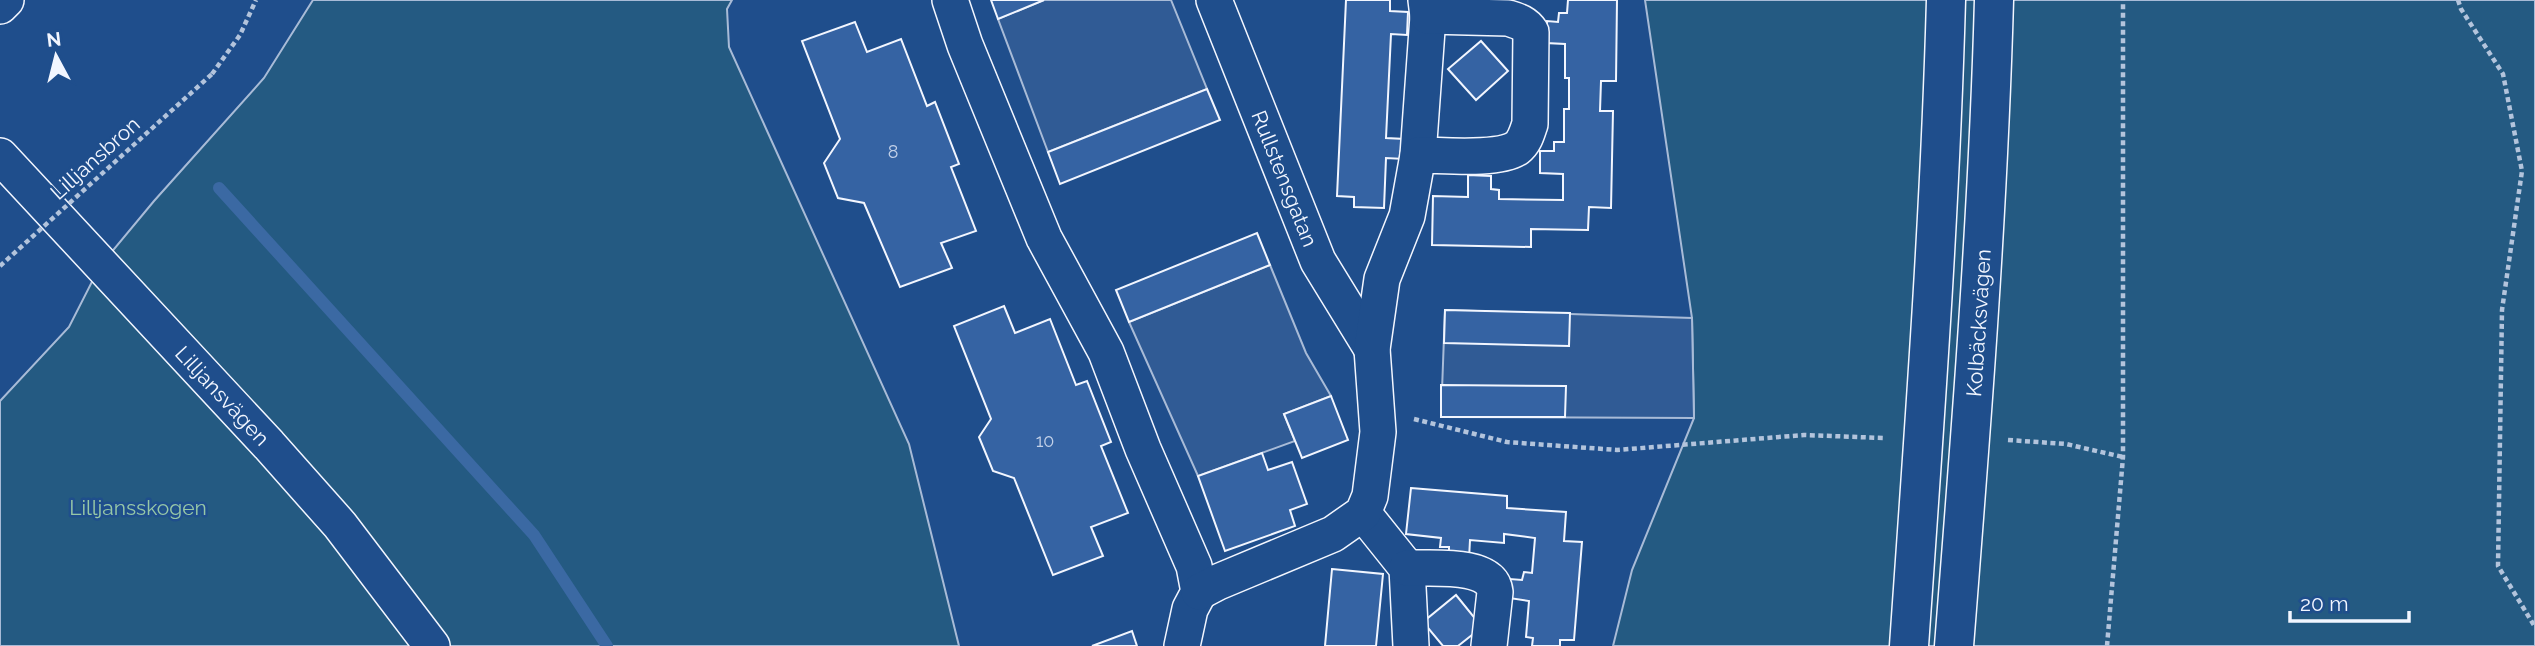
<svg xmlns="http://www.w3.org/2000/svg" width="2535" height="646" viewBox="0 0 2535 646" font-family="Raleway,sans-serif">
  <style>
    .green { fill: #245a82; stroke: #a8bbd7; stroke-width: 2 }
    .parking { fill: #305b95; stroke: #a8bbd7; stroke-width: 2 }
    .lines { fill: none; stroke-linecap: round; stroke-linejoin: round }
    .stream { stroke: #3b69a3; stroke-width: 12 }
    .building { fill: #3563a3; stroke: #f2f6ff; stroke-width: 2 }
    .street-casing { stroke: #f2f6ff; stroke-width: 38 }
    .highway-casing { stroke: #f2f6ff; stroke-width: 41 }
    .path { stroke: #b3c4dc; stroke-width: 4.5; stroke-dasharray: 5 3.5; stroke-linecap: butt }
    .street { stroke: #1f4e8c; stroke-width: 35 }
    .highway { stroke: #1f4e8c; stroke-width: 38 }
    .path-bridge { stroke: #b3c4dc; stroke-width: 4.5; stroke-dasharray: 5 3.5; stroke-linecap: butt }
    .labels { text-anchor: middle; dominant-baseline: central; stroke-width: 5; stroke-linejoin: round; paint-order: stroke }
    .number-label { font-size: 18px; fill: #c3d1e8 }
    .street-label { font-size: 21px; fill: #f2f6ff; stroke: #1f4e8c }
    .park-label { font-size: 21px; fill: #97c8a6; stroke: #1f4e8c }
  </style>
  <rect width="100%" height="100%" fill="#1f4e8c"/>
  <g class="green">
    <polygon points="313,0 732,0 727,9 729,47 909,444 959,646 0,646 0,401 69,327 100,266 154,201 264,78"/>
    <polygon points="1645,0 2535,0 2535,646 1613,646 1632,570 1694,418 1692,318"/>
  </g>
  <g class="parking">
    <polygon points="1044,0 1171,0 1207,89 1048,152 998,19"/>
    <polygon points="1270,265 1306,353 1331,396 1284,414 1295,441 1198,476 1129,322"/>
    <polygon points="1445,310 1692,318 1694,418 1441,417"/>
  </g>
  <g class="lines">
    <polyline class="stream" points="219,188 534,535 607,646"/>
  </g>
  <g class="building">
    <polygon points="991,0 1044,0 998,19"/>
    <polygon points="1346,0 1390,0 1390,11 1408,12 1407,35 1391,34 1386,138 1405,139 1404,159 1386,158 1384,208 1354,207 1354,197 1337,196"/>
    <polygon points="1568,0 1617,0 1616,81 1601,81 1600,111 1613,111 1611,208 1589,207 1588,230 1531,229 1531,247 1432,245 1433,196 1468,197 1468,175 1491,176 1491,189 1499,190 1499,199 1563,200 1563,174 1540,173 1540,151 1554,151 1554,142 1564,142 1564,109 1569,109 1569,78 1565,78 1565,44 1546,43 1547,21 1558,22 1559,13 1567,13"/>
    <polygon points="855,22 867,52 901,39 927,106 935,102 959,164 951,167 976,231 941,243 952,268 900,287 864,203 838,198 824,163 840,139 802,41"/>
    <polygon points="1481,41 1508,71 1476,100 1448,69"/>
    <polygon points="1207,89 1220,120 1060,184 1048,152"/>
    <polygon points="1257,233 1270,265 1129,322 1116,290"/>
    <polygon points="1004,306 1015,333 1050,319 1076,385 1087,381 1111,442 1101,446 1128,513 1091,527 1103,556 1053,575 1014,478 993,471 979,437 991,419 954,326"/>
    <polygon points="1445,310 1570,313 1569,346 1444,343"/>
    <polygon points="1441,385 1566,386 1565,417 1441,417"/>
    <polygon points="1331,396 1348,440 1302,458 1284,414"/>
    <polygon points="1262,453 1268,470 1292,462 1307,504 1290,510 1295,526 1225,551 1198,476"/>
    <polygon points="1411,488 1507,496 1507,508 1566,512 1564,541 1582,542 1574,640 1560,640 1560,646 1532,646 1533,638 1526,637 1529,601 1509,598 1510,579 1522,580 1524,572 1532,573 1535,538 1504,534 1504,543 1470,540 1469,559 1449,559 1449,547 1440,547 1441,538 1406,534"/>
    <polygon points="1332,569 1383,574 1376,646 1325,646"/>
    <polygon points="1456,595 1482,627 1458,646 1443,646 1423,622"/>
    <polygon points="1132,631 1137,646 1092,646"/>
  </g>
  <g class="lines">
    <g class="street-casing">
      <g id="street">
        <polyline points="950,0 965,45 1044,238 1106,352 1143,449 1194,566 1199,592 1190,609 1182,646"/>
        <path id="s1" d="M 1214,0 L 1318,261 L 1372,349"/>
        <polyline points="0,6 6,0"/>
        <polyline points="1418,155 1428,16"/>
        <path id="s2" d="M 0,156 L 269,445 L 340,525 L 432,646"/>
        <polyline points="1363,513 1407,568 1411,646"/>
        <path d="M 1407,568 C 1430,569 1492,562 1495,592 L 1489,646"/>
        <path d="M 1199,592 L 1218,582 L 1333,534 L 1363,513 L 1370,496 L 1378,432 L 1372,349 L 1382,279 L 1407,216 L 1418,155 C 1443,155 1497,161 1517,148 C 1525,142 1527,132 1530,124 L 1531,32 C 1525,23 1518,21 1508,18 L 1428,16 L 1426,0"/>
      </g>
    </g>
    <g class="highway-casing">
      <g id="highway">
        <path d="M 1909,646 C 1924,431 1940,216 1946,0"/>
        <path id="s3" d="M 1954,646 C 1971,431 1988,216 1994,0"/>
      </g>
    </g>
    <g class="path">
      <polyline points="2458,0 2461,9 2503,74 2522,171 2502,310 2498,566 2535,627"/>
      <polyline points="212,74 240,35 256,0"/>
      <polyline points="1414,419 1507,442 1617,450 1804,435 1884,438"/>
      <polyline points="2008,440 2066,444 2123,457"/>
      <polyline points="2107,646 2123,457 2123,0"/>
    </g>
    <use href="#street" class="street"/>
    <use href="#highway" class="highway"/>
    <polyline class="path-bridge" points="0,266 212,74"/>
  </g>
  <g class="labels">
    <g class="number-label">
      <text x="893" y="151">8</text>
      <text x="1045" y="440">10</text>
    </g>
    <g class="street-label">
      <text transform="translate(95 158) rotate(-42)">Lilljansbron</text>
      <text stroke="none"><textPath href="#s1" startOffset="192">Rullstensgatan</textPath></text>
      <text stroke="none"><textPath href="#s3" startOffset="324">Kolbäcksvägen</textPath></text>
      <text stroke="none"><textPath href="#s2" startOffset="327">Lilljansvägen</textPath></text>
    </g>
    <g class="park-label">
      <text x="138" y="507">Lilljansskogen</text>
    </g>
  </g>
  <g transform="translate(56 56) rotate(353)" stroke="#1f4e8c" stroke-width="5" paint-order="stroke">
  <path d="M0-5L12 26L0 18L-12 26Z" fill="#f2f6ff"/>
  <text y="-10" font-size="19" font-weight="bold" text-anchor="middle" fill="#f2f6ff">N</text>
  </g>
  <path d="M2290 611v10h119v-10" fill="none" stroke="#f2f6ff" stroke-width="3.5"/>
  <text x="2300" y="611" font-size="21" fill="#f2f6ff" stroke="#1f4e8c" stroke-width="5" paint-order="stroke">20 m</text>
</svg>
